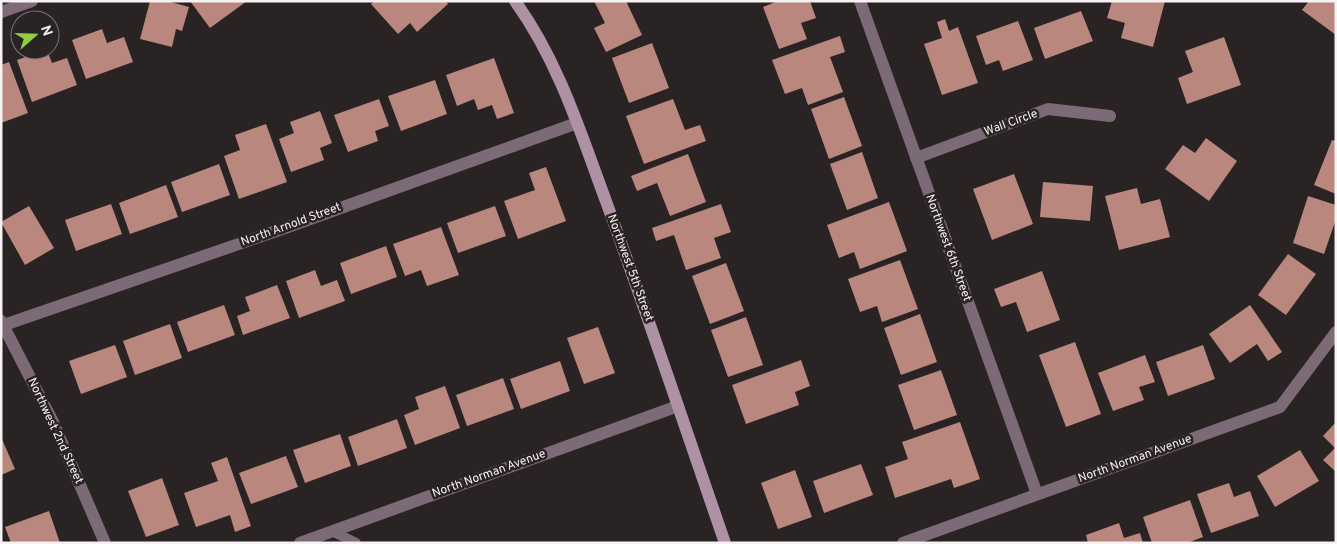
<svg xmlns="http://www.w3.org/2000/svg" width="1337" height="544" viewBox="0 0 1337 544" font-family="Overpass,sans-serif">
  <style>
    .building { fill: #ba877f }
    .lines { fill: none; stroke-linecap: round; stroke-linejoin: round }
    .lane { stroke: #7c6a76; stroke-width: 10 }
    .street { stroke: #7c6a76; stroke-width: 12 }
    .secondary { stroke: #ae91a4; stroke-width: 12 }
    .labels { text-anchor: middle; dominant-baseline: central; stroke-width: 5; stroke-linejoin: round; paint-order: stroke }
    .street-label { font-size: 12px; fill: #f6f1f2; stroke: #2a2324 }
  </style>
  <rect width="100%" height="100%" fill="#2a2324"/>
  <g class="building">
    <polygon points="150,1 167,1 189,7 182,31 176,29 172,47 140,39"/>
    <polygon points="190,1 247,1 210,28"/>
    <polygon points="374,1 446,1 448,4 417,32 410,23 398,34 371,4"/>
    <polygon points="594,1 626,1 642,35 606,52 594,28 605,23"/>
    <polygon points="778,1 810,1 816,18 801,23 807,39 779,49 763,7"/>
    <polygon points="1112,1 1165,1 1153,47 1121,38 1125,23 1107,18"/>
    <polygon points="1309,1 1336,1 1336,35 1302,10"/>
    <polygon points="1081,11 1093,41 1045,59 1034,28"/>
    <polygon points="945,19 949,31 958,27 978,83 942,95 924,44 942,38 937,22"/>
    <polygon points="1018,21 1033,60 1003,71 999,60 986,65 976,36"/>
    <polygon points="102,29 107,43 124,37 133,62 86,79 72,40"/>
    <polygon points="840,36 845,52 830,57 843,92 808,105 802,88 785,94 772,60"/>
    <polygon points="1224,37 1241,85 1187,104 1178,78 1193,72 1185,51"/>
    <polygon points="652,43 669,88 629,103 612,58"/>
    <polygon points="45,50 47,50 52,63 67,58 77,85 32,102 17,60"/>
    <polygon points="494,58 514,113 497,119 492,105 478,110 474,99 457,106 446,75"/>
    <polygon points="9,62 28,113 1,123 1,65"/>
    <polygon points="435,80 447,114 401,131 388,96"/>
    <polygon points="844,97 862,146 829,159 811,109"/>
    <polygon points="379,99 389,126 375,131 378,141 348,152 334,115"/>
    <polygon points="673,99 685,130 700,125 706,141 644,164 626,116"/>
    <polygon points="320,111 332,143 320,148 324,160 291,172 279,139 294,133 290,122"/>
    <polygon points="266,124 287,182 239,199 224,156 240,150 235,135"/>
    <polygon points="1206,138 1237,161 1209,201 1165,169 1183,145 1195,153"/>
    <polygon points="1332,140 1336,141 1336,194 1314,185"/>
    <polygon points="862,152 878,198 847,210 830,164"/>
    <polygon points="688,154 706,202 670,216 657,183 637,191 631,176"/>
    <polygon points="219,164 230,195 182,212 171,182"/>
    <polygon points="546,167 566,221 518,239 504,201 535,190 529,173"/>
    <polygon points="1014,174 1033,224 992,240 973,189"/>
    <polygon points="1043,182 1093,186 1090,221 1040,217"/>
    <polygon points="166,185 178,217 130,234 119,203"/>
    <polygon points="1137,188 1141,204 1160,199 1170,237 1119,250 1105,196"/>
    <polygon points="1308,196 1336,205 1336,219 1324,254 1293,243"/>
    <polygon points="889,202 907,251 860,269 854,252 839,258 827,225"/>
    <polygon points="111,204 122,234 76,251 65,220"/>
    <polygon points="721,204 731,232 714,238 721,258 686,270 674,235 656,241 652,228"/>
    <polygon points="29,206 54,248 25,265 1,222"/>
    <polygon points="495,206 506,236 458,253 447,223"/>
    <polygon points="441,227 459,275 427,286 421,270 405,276 393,244"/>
    <polygon points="386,246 397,277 351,294 340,263"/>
    <polygon points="1288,254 1316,274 1286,315 1258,295"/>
    <polygon points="900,260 918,309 882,322 877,306 860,312 848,279"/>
    <polygon points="726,263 744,311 710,324 692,276"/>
    <polygon points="315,270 321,286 337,280 345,301 299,318 286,281"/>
    <polygon points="1042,271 1060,320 1027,332 1016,302 1001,307 994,289"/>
    <polygon points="277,285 290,318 243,335 237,316 250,311 245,297"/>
    <polygon points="224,305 235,335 188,352 177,322"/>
    <polygon points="1250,305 1282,352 1268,361 1257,344 1230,363 1209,334"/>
    <polygon points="920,314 937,362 901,375 884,328"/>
    <polygon points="746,317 763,365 728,377 711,330"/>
    <polygon points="170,324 182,358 135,375 123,341"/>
    <polygon points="598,327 615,373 584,384 567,338"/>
    <polygon points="1075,342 1101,414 1066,427 1039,355"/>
    <polygon points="115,345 127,377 81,394 69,361"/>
    <polygon points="1203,345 1215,379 1168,396 1156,362"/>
    <polygon points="1145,355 1155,382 1139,387 1144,400 1113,411 1098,373"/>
    <polygon points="801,360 810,386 795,392 799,405 746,424 732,385"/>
    <polygon points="560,361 570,391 521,409 510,379"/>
    <polygon points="941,370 957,415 914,430 898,385"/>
    <polygon points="503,378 514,409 467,426 456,395"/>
    <polygon points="445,386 460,428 415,445 404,415 419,409 415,397"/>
    <polygon points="397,419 407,448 358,466 348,437"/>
    <polygon points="960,422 980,479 954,488 951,479 895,498 885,467 908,459 902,442"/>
    <polygon points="1336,422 1336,472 1323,460 1335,448 1323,436"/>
    <polygon points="340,434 351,466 305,483 293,450"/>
    <polygon points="1,437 15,469 1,475"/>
    <polygon points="1300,450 1319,481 1275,507 1257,476"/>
    <polygon points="286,456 298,487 251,504 239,473"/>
    <polygon points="227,457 251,526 235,532 230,515 196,527 184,493 218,481 211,463"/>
    <polygon points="861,464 873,495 824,513 813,481"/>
    <polygon points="795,470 812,517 778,529 761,483"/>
    <polygon points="162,478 179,525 146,537 128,491"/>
    <polygon points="1229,483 1234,497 1250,491 1259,516 1211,533 1197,494"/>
    <polygon points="1190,500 1203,537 1187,543 1152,543 1143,517"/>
    <polygon points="49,511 60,543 11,543 5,527"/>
    <polygon points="1119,523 1124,538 1140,533 1143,543 1088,543 1086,535"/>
  </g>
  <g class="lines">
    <polyline class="lane" points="332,531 356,543"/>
    <g class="street">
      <polyline points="860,1 1037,494"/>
      <polyline points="1,12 32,1"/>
      <polyline points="916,158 1048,109 1110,116"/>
      <polyline points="1,321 53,422 105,543"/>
      <polyline points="4,325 285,228 577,123"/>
      <polyline points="300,543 678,406"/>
      <polyline points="903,543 1280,407 1336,332"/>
    </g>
    <path class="secondary" d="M 515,1 C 559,62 581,134 607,204 C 648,316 686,430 725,543"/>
  </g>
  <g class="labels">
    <g class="street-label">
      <text transform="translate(1011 123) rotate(-20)">Wall Circle</text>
      <text transform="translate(291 225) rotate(-20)">North Arnold Street</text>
      <text transform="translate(948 248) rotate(70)">Northwest 6th Street</text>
      <text transform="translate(630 268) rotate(70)">Northwest 5th Street</text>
      <text transform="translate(55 431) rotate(65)">Northwest 2nd Street</text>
      <text transform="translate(1135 459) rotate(-20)">North Norman Avenue</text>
      <text transform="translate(489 474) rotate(-20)">North Norman Avenue</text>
    </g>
  </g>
  <rect width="1337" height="544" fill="none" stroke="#f6f1f2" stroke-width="5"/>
  <g transform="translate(35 35) rotate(70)"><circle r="24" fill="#2a2324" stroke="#7c7576"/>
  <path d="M0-4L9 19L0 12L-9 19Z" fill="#92cd3e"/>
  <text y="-8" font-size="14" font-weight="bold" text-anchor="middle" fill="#f6f1f2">N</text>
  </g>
</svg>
